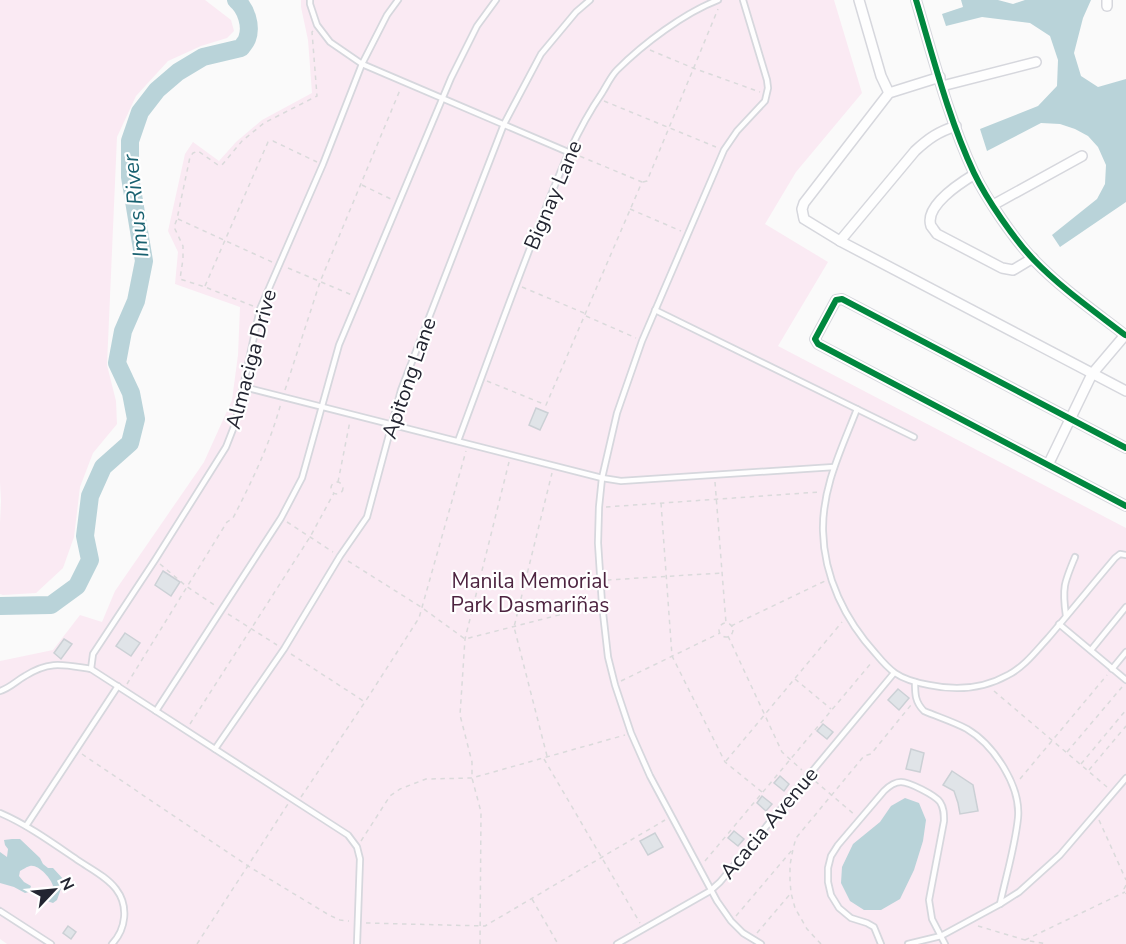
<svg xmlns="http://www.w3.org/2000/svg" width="1126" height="944" viewBox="0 0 1126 944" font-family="'Nunito Sans',sans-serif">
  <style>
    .green { fill: #faeaf3 }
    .water { fill: #b9d3d9 }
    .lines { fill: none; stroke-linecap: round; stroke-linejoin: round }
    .river { stroke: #b9d3d9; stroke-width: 18 }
    .building { fill: #e0e4e8; stroke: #cbd0d5; stroke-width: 1.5 }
    .service-casing { stroke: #d6d7dd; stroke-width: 8 }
    .minor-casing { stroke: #d6d7dd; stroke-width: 12 }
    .path { stroke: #dadadb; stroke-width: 1.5; stroke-dasharray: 4.5 4.5; stroke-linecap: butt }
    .service { stroke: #fefefe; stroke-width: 4.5 }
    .minor { stroke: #fefefe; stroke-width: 9 }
    .cycleway-casing { stroke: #fff; stroke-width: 10 }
    .cycleway { stroke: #00873e; stroke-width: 6 }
    .labels { text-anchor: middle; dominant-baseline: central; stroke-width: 4.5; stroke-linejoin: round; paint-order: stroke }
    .street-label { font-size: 21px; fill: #232531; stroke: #fff }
    .park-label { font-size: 21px; fill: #4d2440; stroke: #fff }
    .water-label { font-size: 22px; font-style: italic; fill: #186170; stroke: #fff }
  </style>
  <rect width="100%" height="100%" fill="#fafafa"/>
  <g class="green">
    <polygon points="0,0 205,0 231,20 234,31 227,38 201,46 168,61 136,96 117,137 107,365 116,401 117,424 93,453 80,487 74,537 63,568 36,593 3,595 0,594 0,523 1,501 0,482"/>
    <polygon points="301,0 834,0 862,93 796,172 765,224 828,262 778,346 1126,528 1126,944 7,944 0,939 0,661 53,650 80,615 102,622 115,591 204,462 232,400 238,355 240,307 175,284 178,252 168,231 185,154 193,142 219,161 236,142 262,120 312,93 308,40 301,7"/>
  </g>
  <g class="water">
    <polygon points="961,0 998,0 1013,4 1025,0 1091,0 1083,18 1074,53 1081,76 1098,87 1126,79 1126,202 1060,247 1052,235 1097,199 1105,184 1106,165 1098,147 1088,136 1075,129 1060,124 1041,123 987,151 980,129 1038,106 1057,86 1058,60 1050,36 1030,23 982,17 946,26 942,14 963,7"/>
    <polygon points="905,798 919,803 926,820 923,841 914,870 900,899 881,910 864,910 850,901 841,883 842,867 853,844 880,822 891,806"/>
    <path d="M 12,839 L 20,839 L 40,858 L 43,864 L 48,868 L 53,868 L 64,880 L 57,900 L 53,903 L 47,901 C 46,894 49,890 53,886 C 51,878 38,864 30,866 C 28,866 22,870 20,871 L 19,876 L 24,882 L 31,886 L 29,892 L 25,893 L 14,887 L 0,883 L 0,852 L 7,857 L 8,849 L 5,845 L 4,840 Z"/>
  </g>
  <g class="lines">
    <path class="river" d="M 0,606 L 51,605 L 77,586 L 90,560 L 85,536 L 90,496 L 103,467 L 130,443 L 136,419 L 131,393 L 117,363 L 123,331 L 136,301 L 144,261 L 130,177 L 130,141 L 140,112 L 157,90 L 178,72 L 203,57 L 241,48 C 243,45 246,42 247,39 C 252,26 246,8 236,0"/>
  </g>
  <g class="building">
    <polygon points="536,408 548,413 540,430 529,425"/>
    <polygon points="163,571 180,582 171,596 155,585"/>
    <polygon points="125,633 140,643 131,656 116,646"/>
    <polygon points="64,639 72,644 61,659 54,653"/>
    <polygon points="898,689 909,698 899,710 888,700"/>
    <polygon points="823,724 833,732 827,739 817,731"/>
    <polygon points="911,749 924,753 920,772 906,769"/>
    <polygon points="952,771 973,785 978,811 960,814 958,803 954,791 943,785"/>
    <polygon points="780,776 789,784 784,791 774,783"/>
    <polygon points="762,796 772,804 766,811 757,803"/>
    <polygon points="734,831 744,839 738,846 728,838"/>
    <polygon points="655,833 663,847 648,855 640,841"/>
    <polygon points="68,926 76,932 71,939 63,933"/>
  </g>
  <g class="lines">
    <g class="service-casing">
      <g id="service">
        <polyline points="310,0 310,4 317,25 330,42 362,64 568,152"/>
        <polyline points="743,0 767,80 768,88 765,101 737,131 724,150 642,341 617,413 602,478 599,507 598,543 602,604 608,657 615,685 631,733 650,776 717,901 731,921 743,933 761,944"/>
        <polyline points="655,310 914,437"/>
        <polyline points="244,387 602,478 621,481 834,467"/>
        <path d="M 857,409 C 842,448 822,487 823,531 C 824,577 845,620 876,654 C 881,660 888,668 895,673 C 905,680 918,683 929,685 C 957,691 983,689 1008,675 C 1024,667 1036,651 1048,638 C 1071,611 1093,584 1115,558 L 1120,554 L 1126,555"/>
        <path d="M 458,441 C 486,366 513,290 543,215 C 560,172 576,131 602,93 C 607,85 611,76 617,70 C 643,44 684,13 718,0"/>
        <path d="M 1066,616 C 1062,588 1064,583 1075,557"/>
        <polyline points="1059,624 1126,680"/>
        <polyline points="1091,650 1126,607"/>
        <polyline points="91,669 93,654 155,560 226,447 235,424 260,309 323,164 362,64 387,15 398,0"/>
        <polyline points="1112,669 1126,652"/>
        <path d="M 915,682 C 915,694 915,702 924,711 C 938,717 954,722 967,729 C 994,745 1021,786 1018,818 C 1015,847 1006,876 1000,904"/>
        <path d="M 0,691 C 10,688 16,681 25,676 C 50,660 64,665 91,669 L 348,835 L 357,847 L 360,859 L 357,944"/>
        <polyline points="156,711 281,518 302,478 339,345 451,78 477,26 496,0"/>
        <polyline points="215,749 284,649 340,556 367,517 401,390 504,124 541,54 576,12 590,0"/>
        <path d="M 0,813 C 28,825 54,844 79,861 C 91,869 107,877 116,889 C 129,906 126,929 112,944"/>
        <polyline points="26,826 118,686"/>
        <polyline points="0,911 51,944"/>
        <polyline points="617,944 710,891 720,882 894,673"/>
        <path d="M 881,944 L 874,927 L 867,923 L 851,918 L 839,908 L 831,895 L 828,882 L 828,868 L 831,856 L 838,845 L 884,791 C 888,787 894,782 901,782 C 909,782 935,795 940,802 C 944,808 944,814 944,821 L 929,900 L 932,919 L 945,944"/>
        <polyline points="908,944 941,936 1000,904 1019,892 1060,855 1126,778"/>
      </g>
    </g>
    <g class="minor-casing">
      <g id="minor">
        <polyline points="859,0 881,76 889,93"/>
        <path d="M 916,0 C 933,57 949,120 974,173 C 987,200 1014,239 1034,260 C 1061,288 1094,311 1125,335"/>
        <polyline points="1107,6 1107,0"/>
        <polyline points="940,77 889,93 804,203 802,209 804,219 840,241 1126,391"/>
        <polyline points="942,86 1036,62"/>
        <path d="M 975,174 C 960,183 924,206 931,226 C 932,227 936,233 937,234 L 1002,268 L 1013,270 L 1033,258"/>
        <polyline points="993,205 1082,156"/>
        <path d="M 840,241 L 915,151 C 929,138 938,132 956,126"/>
        <polyline points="1126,448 842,299 836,300 815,339 818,344 1126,506"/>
        <polyline points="1048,465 1092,374 1126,334"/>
      </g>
    </g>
    <g class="path">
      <polyline points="650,50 693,68 760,92"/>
      <polyline points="604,101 716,147"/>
      <polyline points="643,182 647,181 718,9"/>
      <polyline points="362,185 393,200"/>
      <polyline points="630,209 681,231"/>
      <polyline points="178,219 272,262"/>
      <polyline points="288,268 352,295"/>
      <polyline points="205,286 268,142 273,141 317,162"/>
      <polyline points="522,287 584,313"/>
      <polyline points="253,306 205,287 180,279 183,259 183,246 174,227 177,219 190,157 193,153 198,151 218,165 222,165 242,141 264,123 317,96 312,32 313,31"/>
      <polyline points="586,316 636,338"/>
      <polyline points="487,381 546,405 642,182 577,155"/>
      <polyline points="285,390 320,282 400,90"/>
      <circle cx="337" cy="488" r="6"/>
      <polyline points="338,482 350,421"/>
      <polyline points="715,482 726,623"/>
      <polyline points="661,503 672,656 725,762 762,792"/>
      <polyline points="606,507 819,492"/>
      <polyline points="287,522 333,552"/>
      <polyline points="348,561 421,607 465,639 594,606"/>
      <polyline points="160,564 186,586 216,606"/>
      <polyline points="607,580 722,573"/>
      <polyline points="228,614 277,645"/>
      <circle cx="726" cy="630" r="7"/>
      <polyline points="731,626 825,581"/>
      <polyline points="728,636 782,752 802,770"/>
      <polyline points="291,654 365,702"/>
      <polyline points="795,679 831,709"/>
      <polyline points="621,681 720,633"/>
      <path d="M 127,684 L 227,522 L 233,518 C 252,481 270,444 281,403"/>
      <polyline points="994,691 1107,787"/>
      <polyline points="190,724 310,537 334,493"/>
      <polyline points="1067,752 1122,687"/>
      <polyline points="82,754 248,866 329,915 340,920 349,921"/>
      <polyline points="547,756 514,627 552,473"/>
      <polyline points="544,759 640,923"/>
      <polyline points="726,761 842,622"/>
      <polyline points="1081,764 1126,710"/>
      <polyline points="1089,770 1126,726"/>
      <polyline points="1020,779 1107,675"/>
      <polyline points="815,781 855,815"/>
      <polyline points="301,797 365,702 419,618 466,451"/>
      <polyline points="1099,820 1126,880"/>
      <polyline points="361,841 390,796 400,789 426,779 472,778 625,735"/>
      <polyline points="705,861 872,662"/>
      <polyline points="1126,885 1124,889 1126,894"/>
      <polyline points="532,899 558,944"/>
      <polyline points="736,916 793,849"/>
      <polyline points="366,923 485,926 665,820"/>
      <polyline points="978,926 1025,940 1047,944"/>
      <polyline points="757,933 791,893"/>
      <polyline points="1025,940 1125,892"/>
      <polyline points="197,944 288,804"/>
      <polyline points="480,944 481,812 472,778 472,762 460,715 465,639 509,462"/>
      <polyline points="821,944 807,929 795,908 791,893 790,880 790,865 793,849 796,838 864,756 871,754 911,705"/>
    </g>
    <use href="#service" class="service"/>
    <use href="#minor" class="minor"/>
    <g class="cycleway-casing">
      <g id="cycleway">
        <path d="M 916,0 C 933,57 949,120 974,173 C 987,200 1014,239 1034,260 C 1061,288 1094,311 1125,335"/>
        <polyline points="1126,448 842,299 836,300 815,339 818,344 1126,506"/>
      </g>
    </g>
    <use href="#cycleway" class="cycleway"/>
  </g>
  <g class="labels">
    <g class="street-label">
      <text transform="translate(553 195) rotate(-67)">Bignay Lane</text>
      <text transform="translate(251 359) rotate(-75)">Almaciga Drive</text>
      <text transform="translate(409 378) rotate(-71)">Apitong Lane</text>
      <text transform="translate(769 823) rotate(-50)">Acacia Avenue</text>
    </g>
    <g class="park-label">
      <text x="530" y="581">Manila Memorial<tspan x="530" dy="24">Park Dasmariñas</tspan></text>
    </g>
    <g class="water-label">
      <text transform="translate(136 206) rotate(-96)">Imus River</text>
    </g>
  </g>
  <g transform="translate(54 890) rotate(64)" stroke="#ffffff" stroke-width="4.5" paint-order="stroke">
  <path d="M0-4.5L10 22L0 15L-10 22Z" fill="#232531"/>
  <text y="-9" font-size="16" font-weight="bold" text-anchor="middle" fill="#232531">N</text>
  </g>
</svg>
